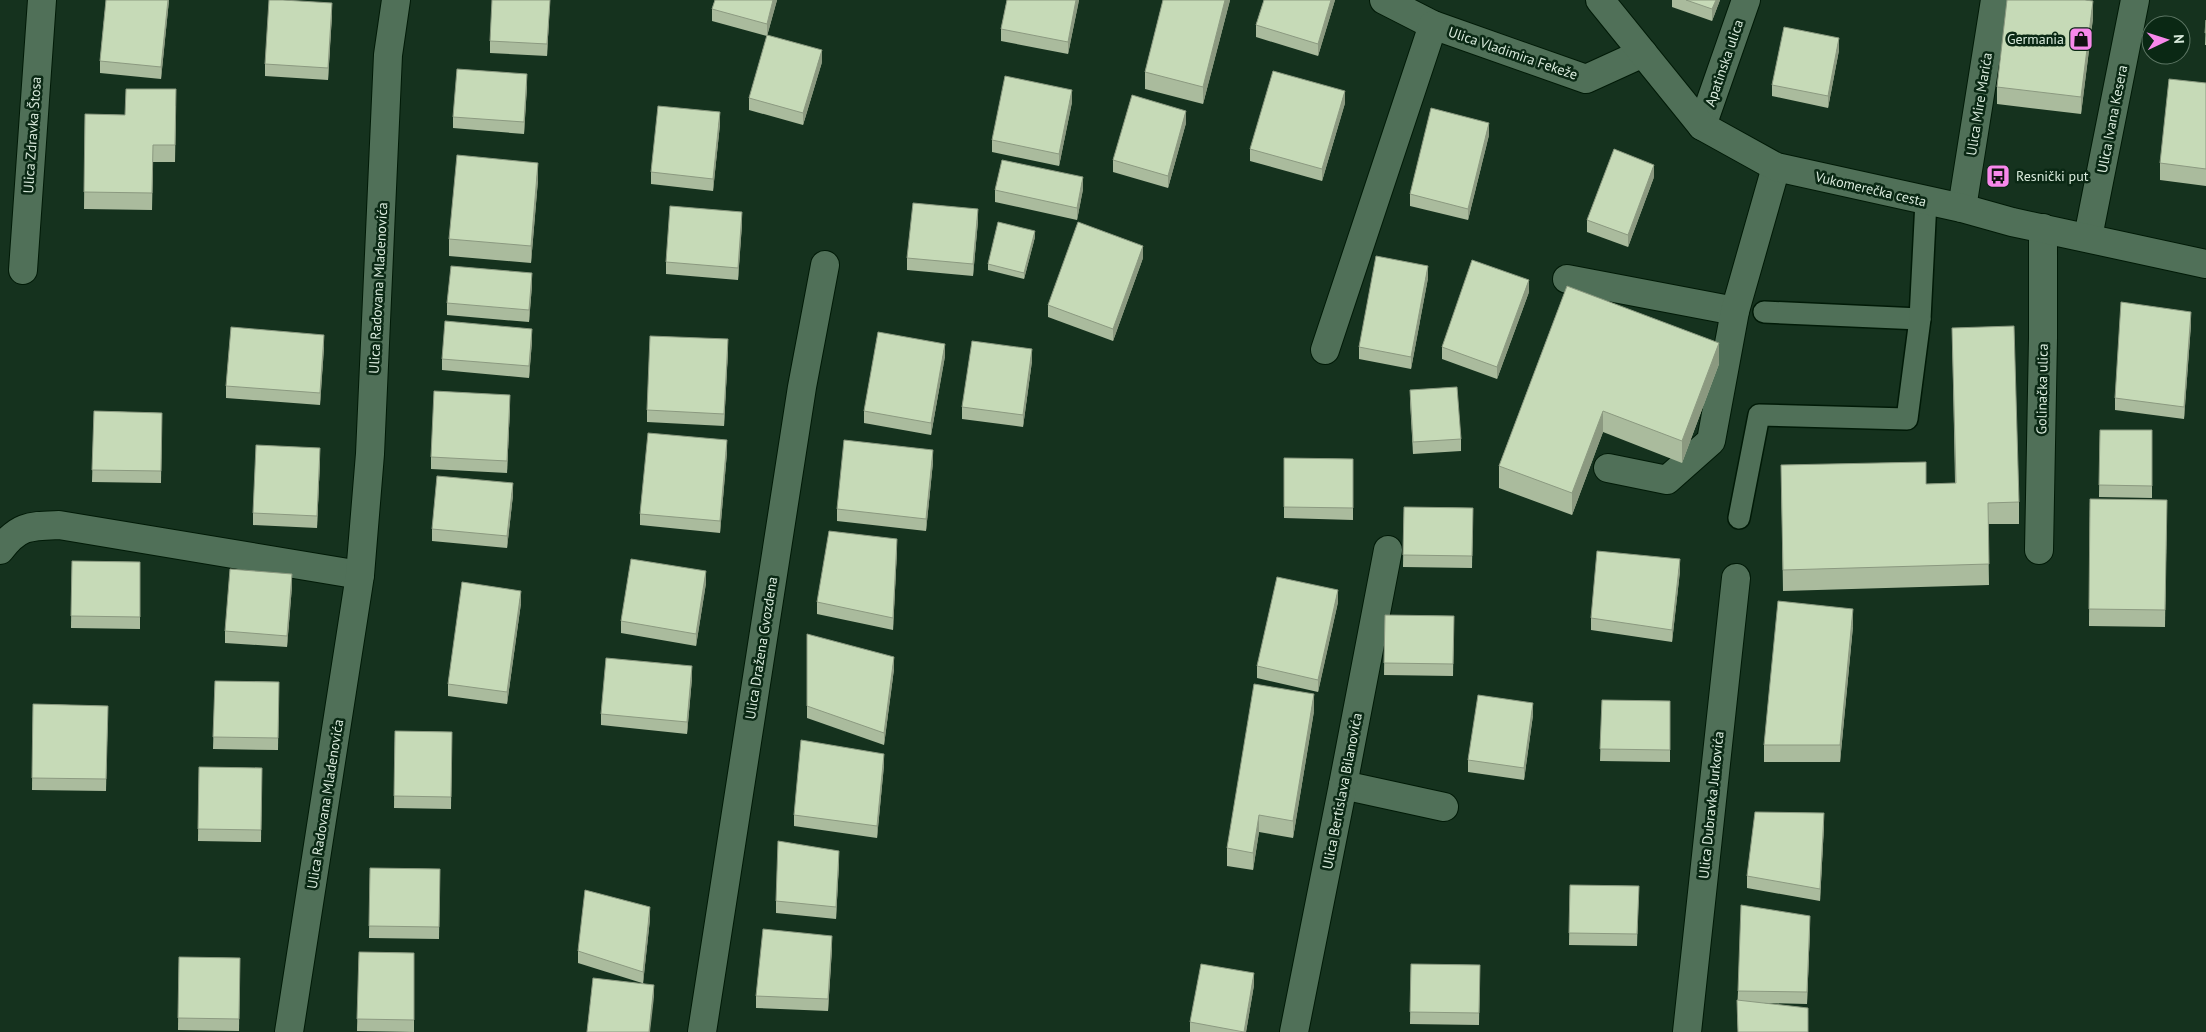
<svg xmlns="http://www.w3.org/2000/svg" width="2206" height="1032" viewBox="0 0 2206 1032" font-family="'PT Sans',sans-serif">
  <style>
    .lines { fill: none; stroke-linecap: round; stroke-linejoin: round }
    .service-casing { stroke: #001a07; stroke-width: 24 }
    .minor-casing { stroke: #001a07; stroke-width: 30 }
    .tertiary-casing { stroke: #001a07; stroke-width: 30 }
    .service { stroke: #507058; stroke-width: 21 }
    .minor { stroke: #507058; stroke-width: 28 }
    .tertiary { stroke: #507058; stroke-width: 28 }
    .wall { fill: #aabb9d }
    .shaded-wall { fill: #8b9980 }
    .building { fill: #c6dab7; stroke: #8b9980 }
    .labels { text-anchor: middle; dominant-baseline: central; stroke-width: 5; stroke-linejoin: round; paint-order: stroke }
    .poi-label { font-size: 14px; fill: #daebdd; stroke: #0a2814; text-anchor: end }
    .street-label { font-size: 14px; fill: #daebdd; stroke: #0a2814 }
  </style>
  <rect width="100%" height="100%" fill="#15321e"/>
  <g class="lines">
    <g class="service-casing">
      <g id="service">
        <polyline points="1764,312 1920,319"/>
        <polyline points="1739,518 1759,415 1907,419 1920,319 1926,201"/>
      </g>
    </g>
    <g class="minor-casing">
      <g id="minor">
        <polyline points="1384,0 1433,25 1586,79 1643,53"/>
        <polyline points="1702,126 1746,0"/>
        <polyline points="1962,208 1995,0"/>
        <polyline points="2088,237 2135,0"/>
        <polyline points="23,270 42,0"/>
        <polyline points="1567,279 1735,311"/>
        <polyline points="1325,350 1433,25"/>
        <polyline points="1608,468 1667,480 1711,441 1735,311 1776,167"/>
        <path d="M 0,550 C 19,525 30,526 59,525 L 360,575"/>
        <polyline points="2039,550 2043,338 2043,228"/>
        <polyline points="1343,785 1444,807"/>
        <polyline points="289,1032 360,575 370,454 388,55 396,0"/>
        <polyline points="702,1032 802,387 825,265"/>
        <polyline points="1294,1032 1343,785 1388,550"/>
        <polyline points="1687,1032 1736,578"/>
      </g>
    </g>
    <g class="tertiary-casing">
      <polyline id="tertiary" points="1600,0 1702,126 1776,167 1962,208 2012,222 2206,264"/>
    </g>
    <use href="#service" class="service"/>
    <use href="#minor" class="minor"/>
    <use href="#tertiary" class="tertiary"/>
  </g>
  <g class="wall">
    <polygon points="106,0 169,0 161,79 100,73 100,61"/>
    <polygon points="550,0 547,56 490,53 490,41"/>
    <polygon points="715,0 777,0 767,36 712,21 712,9"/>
    <polygon points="1007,0 1079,0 1068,54 1001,41 1001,29"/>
    <polygon points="1163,0 1230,0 1203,104 1145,89 1145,72"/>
    <polygon points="1264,0 1335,0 1318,56 1256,37 1256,25"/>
    <polygon points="1672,0 1720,0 1712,21 1672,7"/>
    <polygon points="332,15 328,80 265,76 265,64"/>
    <polygon points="2093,18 2081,114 1997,104 1997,87"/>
    <polygon points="2206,20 2206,45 2205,45"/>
    <polygon points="1839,50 1828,108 1772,96 1772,85"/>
    <polygon points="822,62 803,125 749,110 749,98"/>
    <polygon points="2206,83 2206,186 2160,180 2160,163"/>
    <polygon points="527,86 524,134 453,128 453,117"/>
    <polygon points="1072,102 1059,166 992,152 992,140"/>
    <polygon points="1345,103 1322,181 1250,161 1250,149"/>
    <polygon points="176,106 175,162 153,162 152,210 84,209 85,114 125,115"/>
    <polygon points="1186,123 1168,188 1113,172 1113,160"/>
    <polygon points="720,124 713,191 651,184 651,172"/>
    <polygon points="1489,135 1468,220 1410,206 1410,194"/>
    <polygon points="1654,177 1628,247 1587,232 1587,220"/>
    <polygon points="538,180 531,263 449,256 449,239"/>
    <polygon points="1083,189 1077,220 995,202 995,190"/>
    <polygon points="978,221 973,276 907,270 907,258"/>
    <polygon points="742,224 738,280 666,274 666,262"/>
    <polygon points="1035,237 1024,279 988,270 988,264"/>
    <polygon points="1143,258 1113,341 1048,317 1048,305"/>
    <polygon points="1428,278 1411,369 1359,359 1359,347"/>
    <polygon points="532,285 529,322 447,315 447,303"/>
    <polygon points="1567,286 1719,364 1682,463 1603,432 1572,515 1499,488 1499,466"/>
    <polygon points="1529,292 1497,379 1442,359 1442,347"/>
    <polygon points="2191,324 2184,419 2115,410 2115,398"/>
    <polygon points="1952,328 2019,502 2019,524 1988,524 1989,585 1783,591 1781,465 1926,484 1955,483"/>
    <polygon points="532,341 529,378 442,370 442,359"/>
    <polygon points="324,347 320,405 226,398 226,386"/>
    <polygon points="728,351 724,426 647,422 647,410"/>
    <polygon points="945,356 931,435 864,423 864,411"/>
    <polygon points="1032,361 1023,427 962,419 962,407"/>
    <polygon points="1410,390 1461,439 1461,451 1413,454 1410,401"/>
    <polygon points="510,406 507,473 431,469 431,457"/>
    <polygon points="94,411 162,413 161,483 92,482"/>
    <polygon points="2100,430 2152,430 2152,498 2099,497"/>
    <polygon points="727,452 720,533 640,525 640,514"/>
    <polygon points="1284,458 1353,459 1353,520 1284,518"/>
    <polygon points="320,460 317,528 253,525 253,513"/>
    <polygon points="933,462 926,531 837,521 837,509"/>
    <polygon points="513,495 507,548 432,541 432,529"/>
    <polygon points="2090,499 2167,500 2165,627 2089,626"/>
    <polygon points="1404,507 1473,508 1472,568 1403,567"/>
    <polygon points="897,550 893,630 817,614 817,602"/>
    <polygon points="72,561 140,562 140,629 71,628"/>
    <polygon points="1680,571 1672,642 1591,630 1591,618"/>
    <polygon points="706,583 696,646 621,633 621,621"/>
    <polygon points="292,586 287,647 225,643 225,631"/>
    <polygon points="1338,602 1318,692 1257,678 1257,666"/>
    <polygon points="521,603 507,704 448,696 448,684"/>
    <polygon points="1385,615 1454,616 1453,676 1384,675"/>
    <polygon points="1853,626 1840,762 1764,762 1764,745"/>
    <polygon points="807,634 894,669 884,745 807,718"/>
    <polygon points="692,678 687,734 601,725 601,714"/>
    <polygon points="215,681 279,682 278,750 213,749"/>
    <polygon points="1602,700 1670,701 1670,762 1600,761"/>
    <polygon points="33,704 108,706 106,791 32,790"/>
    <polygon points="1314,711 1293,838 1259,832 1253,870 1227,866 1227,848"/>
    <polygon points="1533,715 1524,780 1468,772 1468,760"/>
    <polygon points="395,731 452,732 451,809 394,808"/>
    <polygon points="884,765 877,838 794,826 794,815"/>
    <polygon points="199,767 262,768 261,842 198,841"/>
    <polygon points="1824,825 1820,901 1747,888 1747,876"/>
    <polygon points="839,863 836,919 776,913 776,901"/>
    <polygon points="370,868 440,869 439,939 369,938"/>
    <polygon points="1570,885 1639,886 1637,946 1569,945"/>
    <polygon points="650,919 643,983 654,997 642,983 578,963 578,951"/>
    <polygon points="1810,927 1807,1004 1762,1003 1808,1032 1738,1032 1737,1012 1738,991"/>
    <polygon points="832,948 828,1011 756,1008 756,996"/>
    <polygon points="359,952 414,953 414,1032 357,1031"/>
    <polygon points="179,957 240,958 239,1031 178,1030"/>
    <polygon points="1411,964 1480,965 1479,1025 1410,1024"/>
    <polygon points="1254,985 1246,1032 1190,1032 1190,1022"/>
  </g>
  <g class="shaded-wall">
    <polygon points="168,0 169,0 161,79 161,67"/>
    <polygon points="550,0 547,56 547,44"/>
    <polygon points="773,0 777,0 767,36 767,24"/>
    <polygon points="1076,0 1079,0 1068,54 1068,42"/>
    <polygon points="1225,0 1230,0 1203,104 1203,87"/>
    <polygon points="1331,0 1335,0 1318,56 1318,44"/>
    <polygon points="1716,0 1720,0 1712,21 1712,9"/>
    <polygon points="2093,1 2093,18 2081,114 2081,97"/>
    <polygon points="332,3 332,15 328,80 328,68"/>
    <polygon points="1839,38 1839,50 1828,108 1828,96"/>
    <polygon points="822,50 822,62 803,125 803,113"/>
    <polygon points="527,74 527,86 524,134 524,122"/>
    <polygon points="1072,90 1072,102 1059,166 1059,154"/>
    <polygon points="1345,91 1345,103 1322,181 1322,169"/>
    <polygon points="1186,111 1186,123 1168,188 1168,176"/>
    <polygon points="720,112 720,124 713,191 713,179"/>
    <polygon points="1489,123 1489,135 1468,220 1468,209"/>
    <polygon points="538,163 538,180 531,263 531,246"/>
    <polygon points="1654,165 1654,177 1628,247 1628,235"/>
    <polygon points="1083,177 1083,189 1077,220 1077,208"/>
    <polygon points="978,209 978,221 973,276 973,264"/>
    <polygon points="742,212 742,224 738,280 738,268"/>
    <polygon points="1035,231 1035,237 1024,279 1024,273"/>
    <polygon points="1143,246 1143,258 1113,341 1113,329"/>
    <polygon points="1428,266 1428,278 1411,369 1411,357"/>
    <polygon points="532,273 532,285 529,322 529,310"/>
    <polygon points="1529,280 1529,292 1497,379 1497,367"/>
    <polygon points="2191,312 2191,324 2184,419 2184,407"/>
    <polygon points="532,329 532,341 529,378 529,366"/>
    <polygon points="324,335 324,347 320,405 320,393"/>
    <polygon points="728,339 728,351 724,426 724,414"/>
    <polygon points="1719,343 1719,364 1682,463 1682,441"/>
    <polygon points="945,344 945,356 931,435 931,423"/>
    <polygon points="1032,349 1032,361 1023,427 1023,415"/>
    <polygon points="510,395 510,406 507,473 507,461"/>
    <polygon points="1603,411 1603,432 1572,515 1572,493"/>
    <polygon points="727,440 727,452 720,533 720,521"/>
    <polygon points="320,448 320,460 317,528 317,516"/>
    <polygon points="933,450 933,462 926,531 926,519"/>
    <polygon points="513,483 513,495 507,548 507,536"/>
    <polygon points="897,539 897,550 893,630 893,618"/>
    <polygon points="1680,559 1680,571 1672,642 1672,630"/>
    <polygon points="706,571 706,583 696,646 696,634"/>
    <polygon points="292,574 292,586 287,647 287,636"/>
    <polygon points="1338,590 1338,602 1318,692 1318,680"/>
    <polygon points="521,591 521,603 507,704 507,692"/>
    <polygon points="1853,609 1853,626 1840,762 1840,745"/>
    <polygon points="894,657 894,669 884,745 884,733"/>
    <polygon points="692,666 692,678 687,734 687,722"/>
    <polygon points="1314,694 1314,711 1293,838 1293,821"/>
    <polygon points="1533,703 1533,715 1524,780 1524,768"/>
    <polygon points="884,754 884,765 877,838 877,826"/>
    <polygon points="1824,813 1824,825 1820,901 1820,889"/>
    <polygon points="1259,815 1259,832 1253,870 1253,853"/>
    <polygon points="839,851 839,863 836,919 836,907"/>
    <polygon points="650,907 650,919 643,984 643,972"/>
    <polygon points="1810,916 1810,927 1807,1004 1807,992"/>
    <polygon points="832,936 832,948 828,1011 828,999"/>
    <polygon points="1254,973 1254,985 1246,1032 1244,1032"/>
    <polygon points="654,985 654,997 650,1032 649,1032"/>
  </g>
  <g class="building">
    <polygon points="106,0 168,0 161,67 100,61"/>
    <polygon points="269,0 283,0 332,3 328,68 265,64"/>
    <polygon points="492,0 550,0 547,44 490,41"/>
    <polygon points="715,0 773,0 767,24 712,9"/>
    <polygon points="1007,0 1076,0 1068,42 1001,29"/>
    <polygon points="1163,0 1225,0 1203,87 1145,72"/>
    <polygon points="1264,0 1331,0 1318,44 1256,25"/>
    <polygon points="1686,0 1716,0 1712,9"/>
    <polygon points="2007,0 2085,0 2093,1 2081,97 1997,87"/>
    <polygon points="2206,20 2206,33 2205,33"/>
    <polygon points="1784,27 1839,38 1828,96 1772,85"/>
    <polygon points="767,35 822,50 803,113 749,98"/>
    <polygon points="457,69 527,74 524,122 453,117"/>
    <polygon points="1273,71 1345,91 1322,169 1250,149"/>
    <polygon points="1005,76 1072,90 1059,154 992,140"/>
    <polygon points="2169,79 2206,83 2206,169 2160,163"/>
    <polygon points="126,89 176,89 175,145 153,145 152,193 84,192 85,114 125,115"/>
    <polygon points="1132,95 1186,111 1168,176 1113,160"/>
    <polygon points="658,106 720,112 713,179 651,172"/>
    <polygon points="1431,108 1489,123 1468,209 1410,194"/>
    <polygon points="1614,149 1654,165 1628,235 1587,220"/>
    <polygon points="457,155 538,163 531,246 449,239"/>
    <polygon points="1002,160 1083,177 1077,208 995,190"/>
    <polygon points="913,203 978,209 973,264 907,258"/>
    <polygon points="670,206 742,212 738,268 666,262"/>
    <polygon points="998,222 1035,231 1024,273 988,264"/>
    <polygon points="1078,222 1143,246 1113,329 1048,305"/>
    <polygon points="1376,256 1428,266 1411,357 1359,347"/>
    <polygon points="1472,260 1529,280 1497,367 1442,347"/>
    <polygon points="451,266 532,273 529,310 447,303"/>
    <polygon points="1567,286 1719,343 1682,441 1603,411 1572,493 1499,466"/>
    <polygon points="2121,302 2191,312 2184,407 2115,398"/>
    <polygon points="445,321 532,329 529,366 442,359"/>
    <polygon points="2014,326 2019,502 1988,503 1989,564 1783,570 1781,465 1926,462 1926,484 1956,483 1952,328"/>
    <polygon points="231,327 324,335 320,393 226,386"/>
    <polygon points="878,332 945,344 931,423 864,411"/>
    <polygon points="650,336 728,339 724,414 647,410"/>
    <polygon points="972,341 1032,349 1023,415 962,407"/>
    <polygon points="1457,387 1461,439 1413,442 1410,390"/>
    <polygon points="434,391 510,395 507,461 431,457"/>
    <polygon points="94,411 162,413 161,471 92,470"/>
    <polygon points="2100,430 2152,430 2152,486 2099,485"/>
    <polygon points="648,433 727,440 720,521 640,514"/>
    <polygon points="844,440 933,450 926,519 837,509"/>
    <polygon points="256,445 320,448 317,516 253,513"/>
    <polygon points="1284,458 1353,459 1353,508 1284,507"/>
    <polygon points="437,476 513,483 507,536 432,529"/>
    <polygon points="2090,499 2167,500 2165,610 2089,609"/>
    <polygon points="1404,507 1473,508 1472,556 1403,555"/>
    <polygon points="829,531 897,539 893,618 817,602"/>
    <polygon points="1597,551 1680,559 1672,630 1591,618"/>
    <polygon points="631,559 706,571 696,634 621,621"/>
    <polygon points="72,561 140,562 140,617 71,616"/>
    <polygon points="230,569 292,574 287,636 225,631"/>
    <polygon points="1277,577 1338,590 1318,680 1257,666"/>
    <polygon points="462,582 521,591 507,692 448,684"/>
    <polygon points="1778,601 1853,609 1840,745 1764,745"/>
    <polygon points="1385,615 1454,616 1453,664 1384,663"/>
    <polygon points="807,634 894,657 884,733 807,706"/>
    <polygon points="606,658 692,666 687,722 601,714"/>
    <polygon points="215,681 279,682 278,738 213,737"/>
    <polygon points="1254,684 1314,694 1293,821 1259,815 1253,853 1227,848"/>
    <polygon points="1478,695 1533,703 1524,768 1468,760"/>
    <polygon points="1602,700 1670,701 1670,750 1600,749"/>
    <polygon points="33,704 108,706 106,779 32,778"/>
    <polygon points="395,731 452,732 451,797 394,796"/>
    <polygon points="801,740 884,754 877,826 794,815"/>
    <polygon points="199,767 262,768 261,830 198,829"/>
    <polygon points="1755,812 1824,813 1820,889 1747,876"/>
    <polygon points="778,841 839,851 836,907 776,901"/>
    <polygon points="370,868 440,869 439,927 369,926"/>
    <polygon points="1570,885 1639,886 1637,934 1569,933"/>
    <polygon points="585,890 650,907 643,972 578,951"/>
    <polygon points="1741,905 1810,916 1807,992 1738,991"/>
    <polygon points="763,929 832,936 828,999 756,996"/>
    <polygon points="359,952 414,953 414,1020 357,1019"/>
    <polygon points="179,957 240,958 239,1019 178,1018"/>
    <polygon points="1201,964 1254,973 1244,1032 1190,1022"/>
    <polygon points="1411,964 1480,965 1479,1013 1410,1012"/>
    <polygon points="593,978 654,985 649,1032 587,1032"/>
    <polygon points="1737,1000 1808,1008 1808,1032 1738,1032"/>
  </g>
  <defs>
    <g id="shop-square" transform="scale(1.25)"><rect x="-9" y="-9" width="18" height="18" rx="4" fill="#f888eb" stroke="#0a2814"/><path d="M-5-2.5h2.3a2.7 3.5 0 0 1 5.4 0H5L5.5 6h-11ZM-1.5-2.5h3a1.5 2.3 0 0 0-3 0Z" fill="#111"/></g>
    <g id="bus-square" transform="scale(1.25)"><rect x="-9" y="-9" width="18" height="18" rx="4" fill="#f888eb" stroke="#0a2814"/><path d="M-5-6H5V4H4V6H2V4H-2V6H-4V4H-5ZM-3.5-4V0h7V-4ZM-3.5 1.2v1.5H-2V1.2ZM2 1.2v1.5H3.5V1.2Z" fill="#111"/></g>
  </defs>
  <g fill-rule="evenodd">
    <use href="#shop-square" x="2081" y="39"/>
    <use href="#bus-square" x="1998" y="176"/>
  </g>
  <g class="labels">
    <g class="poi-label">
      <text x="2064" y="39">Germania</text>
      <text x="2016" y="176" text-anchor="start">Resnički put</text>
    </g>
    <g class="street-label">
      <text transform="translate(1513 53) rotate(19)">Ulica Vladimira Fekeže</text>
      <text transform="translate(1724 63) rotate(-71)">Apatinska ulica</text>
      <text transform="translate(1979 104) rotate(-81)">Ulica Mire Marića</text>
      <text transform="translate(2112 119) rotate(-79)">Ulica Ivana Kesera</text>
      <text transform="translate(32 135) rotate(-86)">Ulica Zdravka Štosa</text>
      <text transform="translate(1871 189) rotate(13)">Vukomerečka cesta</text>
      <text transform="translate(378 288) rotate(-87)">Ulica Radovana Mladenovića</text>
      <text transform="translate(2042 389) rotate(-89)">Golinačka ulica</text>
      <text transform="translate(761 648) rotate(-81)">Ulica Dražena Gvozdena</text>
      <text transform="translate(1342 791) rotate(-79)">Ulica Bertislava Bilanovića</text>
      <text transform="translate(325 804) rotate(-81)">Ulica Radovana Mladenovića</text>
      <text transform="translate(1711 805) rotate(-84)">Ulica Dubravka Jurkovića</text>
    </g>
  </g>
  <g transform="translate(2166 40) rotate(86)"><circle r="24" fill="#0a2814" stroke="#5d7664"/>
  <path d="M0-4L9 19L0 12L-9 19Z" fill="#f888eb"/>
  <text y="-8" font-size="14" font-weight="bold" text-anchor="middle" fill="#daebdd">N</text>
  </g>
</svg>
